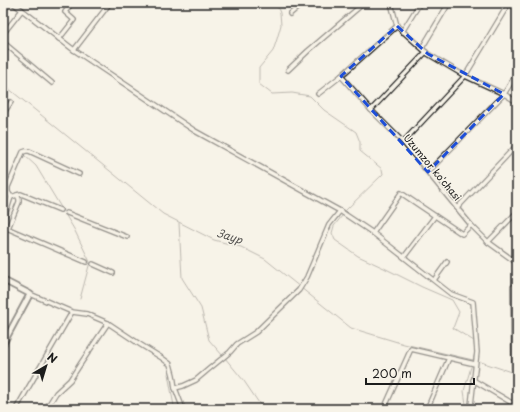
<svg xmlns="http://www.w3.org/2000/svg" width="520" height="412" viewBox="0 0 520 412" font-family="'Playpen Sans',sans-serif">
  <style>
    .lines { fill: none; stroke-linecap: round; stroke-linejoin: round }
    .stream { stroke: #72716c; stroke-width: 1 }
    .street-casing { stroke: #1c1c1c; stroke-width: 6 }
    .secondary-casing { stroke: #1c1c1c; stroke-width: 8 }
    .street { stroke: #f7f3e8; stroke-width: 3.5 }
    .secondary { stroke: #f7f3e8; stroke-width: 4.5 }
    .marked { fill: none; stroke: #1d4ed8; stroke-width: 3; stroke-dasharray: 8 5; stroke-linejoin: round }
    .labels { text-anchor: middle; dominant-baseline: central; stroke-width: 3; stroke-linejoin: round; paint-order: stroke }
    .street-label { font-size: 10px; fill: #1c1c1c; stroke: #f7f3e8 }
    .water-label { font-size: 11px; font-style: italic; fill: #565452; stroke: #f7f3e8 }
  </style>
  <rect width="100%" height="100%" fill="#f7f3e8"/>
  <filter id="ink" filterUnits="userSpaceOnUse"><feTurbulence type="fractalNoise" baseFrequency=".025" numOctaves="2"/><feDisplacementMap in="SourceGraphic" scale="8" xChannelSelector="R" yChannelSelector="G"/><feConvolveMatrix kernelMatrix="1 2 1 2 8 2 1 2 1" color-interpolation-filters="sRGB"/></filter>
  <g filter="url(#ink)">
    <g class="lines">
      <g class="stream">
        <polyline points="276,3 280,13 281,25 277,39 273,51 259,68 259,84 272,94 292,93 310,96 324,110 356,132 360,142 360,151 382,169 383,174 346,210"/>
        <polyline points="3,84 163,214 214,240 241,247 265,259 351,328 404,344 473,360 475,353 474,341 453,328 459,312 452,300 422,287 384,268 358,256 335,240 332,233 334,226 342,216"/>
        <polyline points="24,155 36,166 74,229 90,262 80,299"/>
        <polyline points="179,223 182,278 201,308 209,340 223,356"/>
        <polyline points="225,358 244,381 263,409"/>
        <polyline points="481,362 517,374"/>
        <polyline points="168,374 174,406 178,409"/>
        <polyline points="463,409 466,404 464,391 471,367"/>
      </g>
      <g class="street-casing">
        <g id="street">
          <polyline points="13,3 74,50 195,131 340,211 373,233 451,294 473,302 477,352 471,405 469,409"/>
          <polyline points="391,3 397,26 428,54 465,76 504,94 517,102"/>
          <polyline points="290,14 303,3"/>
          <polyline points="402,32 420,3"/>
          <polyline points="3,34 22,10"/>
          <polyline points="59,39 74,20 65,12 72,3"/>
          <polyline points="3,42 52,83"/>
          <polyline points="422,48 449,3"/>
          <polyline points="74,50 110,3"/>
          <polyline points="288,70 308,51 364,3"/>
          <polyline points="341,76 371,110 403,142 457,208 471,225 488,242 517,263"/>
          <polyline points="318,94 341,76 397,26"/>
          <polyline points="371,110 426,52"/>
          <polyline points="3,114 11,102"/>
          <polyline points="403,142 465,76 509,3"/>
          <polyline points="428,172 504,94 517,73"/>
          <polyline points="17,195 19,199 19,202 8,228 9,229 86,262"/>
          <polyline points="457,208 517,145"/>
          <polyline points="60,210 21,194 17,195 11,197 8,192 8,187 23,152 26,151 29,151 79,174"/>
          <polyline points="67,213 127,237"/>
          <polyline points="3,222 11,197"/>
          <polyline points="373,233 401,193 462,234 471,225"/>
          <polyline points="488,242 517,212"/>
          <polyline points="404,257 435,216"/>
          <polyline points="93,264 113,273"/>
          <polyline points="434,280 447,262"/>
          <polyline points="30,294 72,312 87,314 108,323 141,345 162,358 170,364 173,375 175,388 183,409"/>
          <polyline points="514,368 513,287 517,285"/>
          <polyline points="473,380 517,406"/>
          <polyline points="175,388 183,386 196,380 209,369 230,352 237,344 256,332 299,290 307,277 329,225 340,211"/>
          <polyline points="16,409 72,312"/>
          <polyline points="46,409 56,393 70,380 81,363 108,323"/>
          <polyline points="384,409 411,349 475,364"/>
          <polyline points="427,409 449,358"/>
        </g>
      </g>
      <g class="secondary-casing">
        <polyline id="secondary" points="3,280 30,294 3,344"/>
      </g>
      <use href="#street" class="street"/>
      <use href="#secondary" class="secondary"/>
    </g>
  </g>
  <path d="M0 0H520V412H0ZM 397,26 L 428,54 L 504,94 L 428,172 L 341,76 Z" fill="#f7f3e8" fill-opacity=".55" fill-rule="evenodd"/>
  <path class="marked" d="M 397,26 L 428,54 L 504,94 L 428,172 L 341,76 Z"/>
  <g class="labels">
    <g class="street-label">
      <text transform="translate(433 167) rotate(50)">Uzumzor ko'chasi</text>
    </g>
    <g class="water-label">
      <text transform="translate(230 236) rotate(17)">Заур</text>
    </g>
  </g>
  <rect width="520" height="412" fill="none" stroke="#f7f3e8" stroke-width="16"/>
  <rect x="8" y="8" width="504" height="396" fill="none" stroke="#1c1c1c" stroke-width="1.5" filter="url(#ink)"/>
  <g transform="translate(46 366) rotate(38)" stroke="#f7f3e8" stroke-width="3" paint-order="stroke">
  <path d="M0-3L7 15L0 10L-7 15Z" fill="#1c1c1c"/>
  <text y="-6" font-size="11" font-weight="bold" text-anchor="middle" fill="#1c1c1c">N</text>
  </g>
  <path d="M366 378v6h108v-6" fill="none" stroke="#1c1c1c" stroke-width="2"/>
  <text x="372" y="378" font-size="12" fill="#1c1c1c" stroke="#f7f3e8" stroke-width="3" paint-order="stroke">200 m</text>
</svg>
